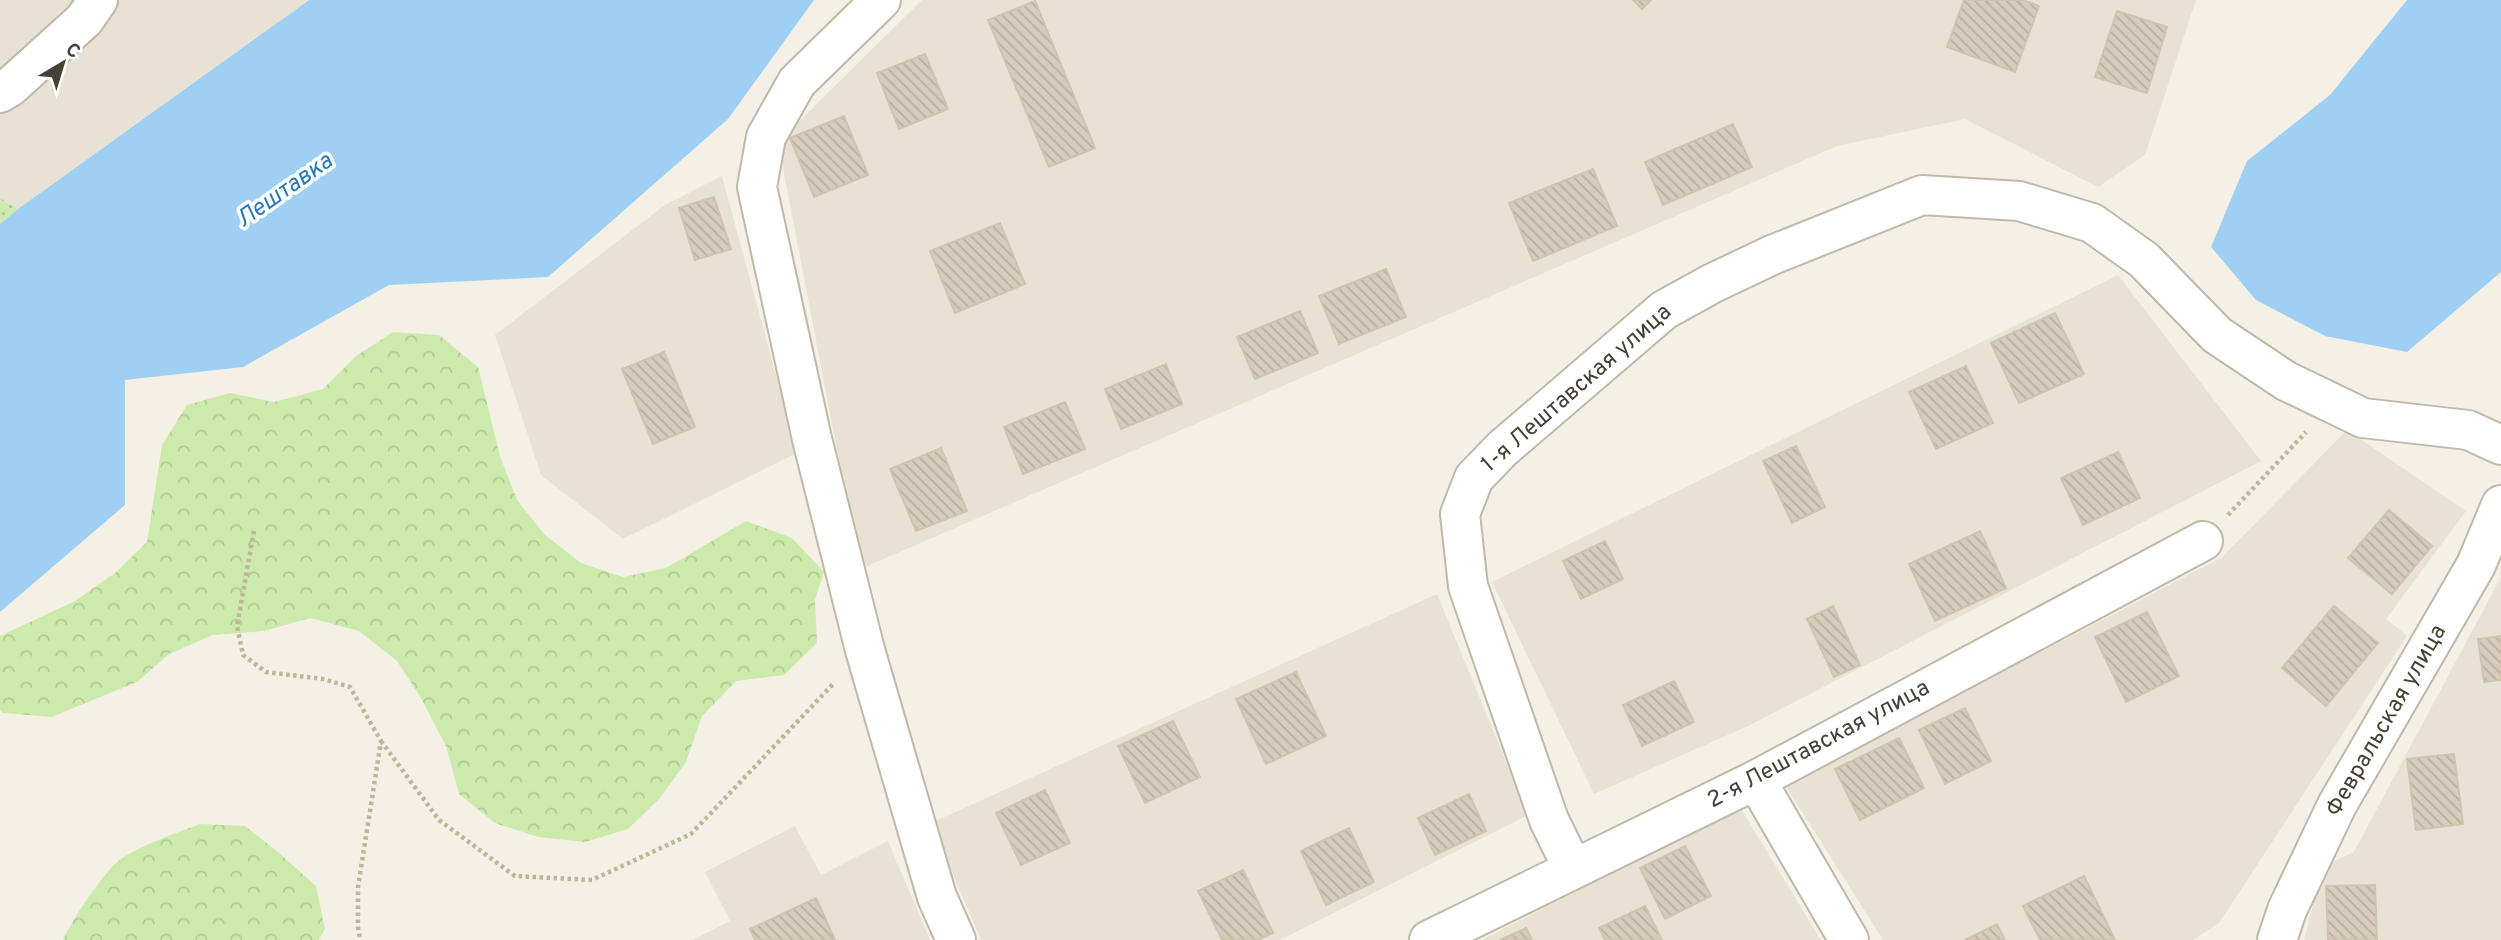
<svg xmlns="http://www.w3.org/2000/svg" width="2501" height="940" viewBox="0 0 2501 940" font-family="Overpass,sans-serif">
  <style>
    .residential { fill: #e8e2d4 }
    .grass { fill: url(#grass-dots) }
    .forest { fill: url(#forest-crowns) }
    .water { fill: #9fd0f4 }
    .building { fill: url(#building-back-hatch); stroke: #d1c4ae; stroke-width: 2 }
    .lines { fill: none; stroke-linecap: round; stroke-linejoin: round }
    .minor-casing { stroke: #c0b8a8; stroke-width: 42 }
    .path { stroke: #c2b499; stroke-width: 4.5; stroke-dasharray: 3.5 3.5; stroke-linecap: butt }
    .minor { stroke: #fff; stroke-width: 38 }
    .labels { text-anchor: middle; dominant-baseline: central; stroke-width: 7; stroke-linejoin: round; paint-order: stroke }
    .street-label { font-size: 23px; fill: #474035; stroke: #fff }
    .water-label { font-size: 24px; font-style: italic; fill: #2979b8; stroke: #fff }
  </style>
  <defs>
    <pattern id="grass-dots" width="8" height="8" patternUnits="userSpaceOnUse" patternTransform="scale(1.75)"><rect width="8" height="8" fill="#cdeaad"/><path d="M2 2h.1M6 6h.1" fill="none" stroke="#b1ca95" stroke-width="1.8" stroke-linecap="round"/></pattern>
    <pattern id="forest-crowns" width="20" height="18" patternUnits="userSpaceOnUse" patternTransform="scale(1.75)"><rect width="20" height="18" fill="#cdeaad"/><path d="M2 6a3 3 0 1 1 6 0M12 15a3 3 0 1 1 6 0" fill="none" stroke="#b1ca95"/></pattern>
    <pattern id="building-back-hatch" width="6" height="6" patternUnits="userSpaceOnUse" patternTransform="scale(1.75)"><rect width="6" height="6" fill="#d6ccbb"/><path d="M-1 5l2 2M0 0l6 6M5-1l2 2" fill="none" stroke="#b9b0a1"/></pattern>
  </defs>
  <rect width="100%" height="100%" fill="#f4f0e6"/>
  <g class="residential">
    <polygon points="0,0 309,0 18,209 0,198"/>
    <polygon points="922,0 2196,0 2145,155 2098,187 1965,119 1837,146 865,567 850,518 778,142"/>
    <polygon points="722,176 797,453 623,539 541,475 495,335 665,205"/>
    <polygon points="2118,275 2261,461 1748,726 1594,794 1492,582"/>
    <polygon points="2347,430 2466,511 2386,619 2407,636 2219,923 2193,940 1883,940 1785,785 2221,558"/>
    <polygon points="2501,577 2501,940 2304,940 2323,866 2354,852"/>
    <polygon points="1437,594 1528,815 1280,940 981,940 931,823"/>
    <polygon points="1740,807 1821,940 1482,940"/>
    <polygon points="795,826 821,875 888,841 930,940 693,940 730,921 705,872"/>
  </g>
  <polygon class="grass" points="0,198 18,209 0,224"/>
  <g class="forest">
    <polygon points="393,332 439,335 478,367 500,456 517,500 544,534 581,563 623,577 666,568 746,521 792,538 824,572 815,600 817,643 784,675 736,681 702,716 686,762 660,798 628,829 585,842 538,837 495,823 459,794 446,746 421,698 397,661 359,631 310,618 264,631 213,635 169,654 137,682 51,717 3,713 0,710 0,636 75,601 115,573 147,542 162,445 187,405 230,393 274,402 323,389 356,356"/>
    <path d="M 200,824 L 245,826 L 278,852 L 316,886 L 325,929 L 319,940 L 63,940 C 72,920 100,878 116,863 C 134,847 177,833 200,824 Z"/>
  </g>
  <g class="water">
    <polygon points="309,0 814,0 728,119 548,277 389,285 243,367 125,380 125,505 0,612 0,224 18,209"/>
    <polygon points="2407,0 2501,0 2501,272 2407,352 2325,336 2256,300 2211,247 2247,161 2330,95"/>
  </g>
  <g class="building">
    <polygon points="1633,0 1651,0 1642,9"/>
    <polygon points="1964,0 2023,0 2039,6 2015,72 1947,47"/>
    <polygon points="1035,1 1095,148 1049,167 988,20"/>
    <polygon points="2117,11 2167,27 2147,93 2095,77"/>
    <polygon points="925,54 948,109 899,129 877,73"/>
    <polygon points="844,116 868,175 814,197 790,138"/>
    <polygon points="1733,124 1752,167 1663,205 1645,162"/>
    <polygon points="1593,169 1617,226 1533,261 1509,203"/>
    <polygon points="714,197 731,249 695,260 679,208"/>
    <polygon points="1000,223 1025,284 955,313 930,251"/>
    <polygon points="1386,269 1406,317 1339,344 1319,296"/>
    <polygon points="1300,311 1318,353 1255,379 1237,337"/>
    <polygon points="2055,313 2084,374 2019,403 1991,343"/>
    <polygon points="664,352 695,427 653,444 622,369"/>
    <polygon points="1166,364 1182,404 1121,429 1105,389"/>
    <polygon points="1966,366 1993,423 1936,449 1909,392"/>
    <polygon points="1065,402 1085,449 1023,474 1004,427"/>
    <polygon points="1796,446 1825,507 1792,523 1763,461"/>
    <polygon points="941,448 967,511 916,531 890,469"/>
    <polygon points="2118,452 2140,498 2083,525 2061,478"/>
    <polygon points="2389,510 2432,546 2392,594 2348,558"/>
    <polygon points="1980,531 2006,588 1935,621 1909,564"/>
    <polygon points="1605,541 1623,579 1581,599 1563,561"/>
    <polygon points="1833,606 1860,665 1834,677 1807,619"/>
    <polygon points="2334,606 2378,643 2326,706 2282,668"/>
    <polygon points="2147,612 2179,676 2126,702 2095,637"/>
    <polygon points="2501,636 2501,680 2484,682 2478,639"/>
    <polygon points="1296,672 1326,736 1266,764 1236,699"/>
    <polygon points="1674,681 1694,722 1642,746 1623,705"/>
    <polygon points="1965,708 1991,761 1945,784 1919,730"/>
    <polygon points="1173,721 1200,777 1145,803 1118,746"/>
    <polygon points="1899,738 1924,788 1860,820 1835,769"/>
    <polygon points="2454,754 2463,824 2416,830 2407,759"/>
    <polygon points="1045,790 1070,843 1021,865 996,813"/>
    <polygon points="1469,794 1486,831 1435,855 1418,818"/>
    <polygon points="1349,828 1374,882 1326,905 1301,851"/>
    <polygon points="1685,846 1711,896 1665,919 1640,868"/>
    <polygon points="1243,870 1273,933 1257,940 1222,940 1198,891"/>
    <polygon points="2084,876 2115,940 2040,940 2023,906"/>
    <polygon points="2375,885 2377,940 2328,940 2326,886"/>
    <polygon points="816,898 835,940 755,940 750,929"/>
    <polygon points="1645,906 1662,940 1605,940 1599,928"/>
    <polygon points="1997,924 2005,940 1965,940"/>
    <polygon points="1526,928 1532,940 1500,940"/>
  </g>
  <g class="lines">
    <g class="minor-casing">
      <g id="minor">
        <polyline points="881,0 797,82 766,137 757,187 812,439 865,650 937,897 956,940"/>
        <polyline points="0,93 10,87 84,20 98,0"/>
        <polyline points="1756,780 1849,940"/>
        <polyline points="1573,869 1549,820 1468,586 1460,514 1474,478 1502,449 1664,310 1713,283 1772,255 1922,195 2019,201 2092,223 2144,260 2217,335 2286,381 2363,418 2468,430 2501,445"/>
        <polyline points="1429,940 1756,780 2203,541"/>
        <polyline points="2277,940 2287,910 2337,805 2476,565 2501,505"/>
      </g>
    </g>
    <g class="path">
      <polyline points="2228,515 2306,432"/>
      <polyline points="254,531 237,626 243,655 266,672 323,679 350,687 381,741 358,887 358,927 360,940"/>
      <polyline points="381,741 439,820 515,876 592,880 691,834 834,683"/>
    </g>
    <use href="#minor" class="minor"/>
  </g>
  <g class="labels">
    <g class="street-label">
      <text transform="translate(1577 389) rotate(-41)">1-я Лештавская улица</text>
      <text transform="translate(2387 721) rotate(-60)">Февральская улица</text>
      <text transform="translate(1819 745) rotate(-28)">2-я Лештавская улица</text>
    </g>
    <g class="water-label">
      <text transform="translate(285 191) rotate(-35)">Лештавка</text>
    </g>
  </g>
  <g transform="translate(63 63) rotate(38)" stroke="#ffffff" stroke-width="5" paint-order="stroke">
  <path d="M0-5L12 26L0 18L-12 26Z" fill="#474035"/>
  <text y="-10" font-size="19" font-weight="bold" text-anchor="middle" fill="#474035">С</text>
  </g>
</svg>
